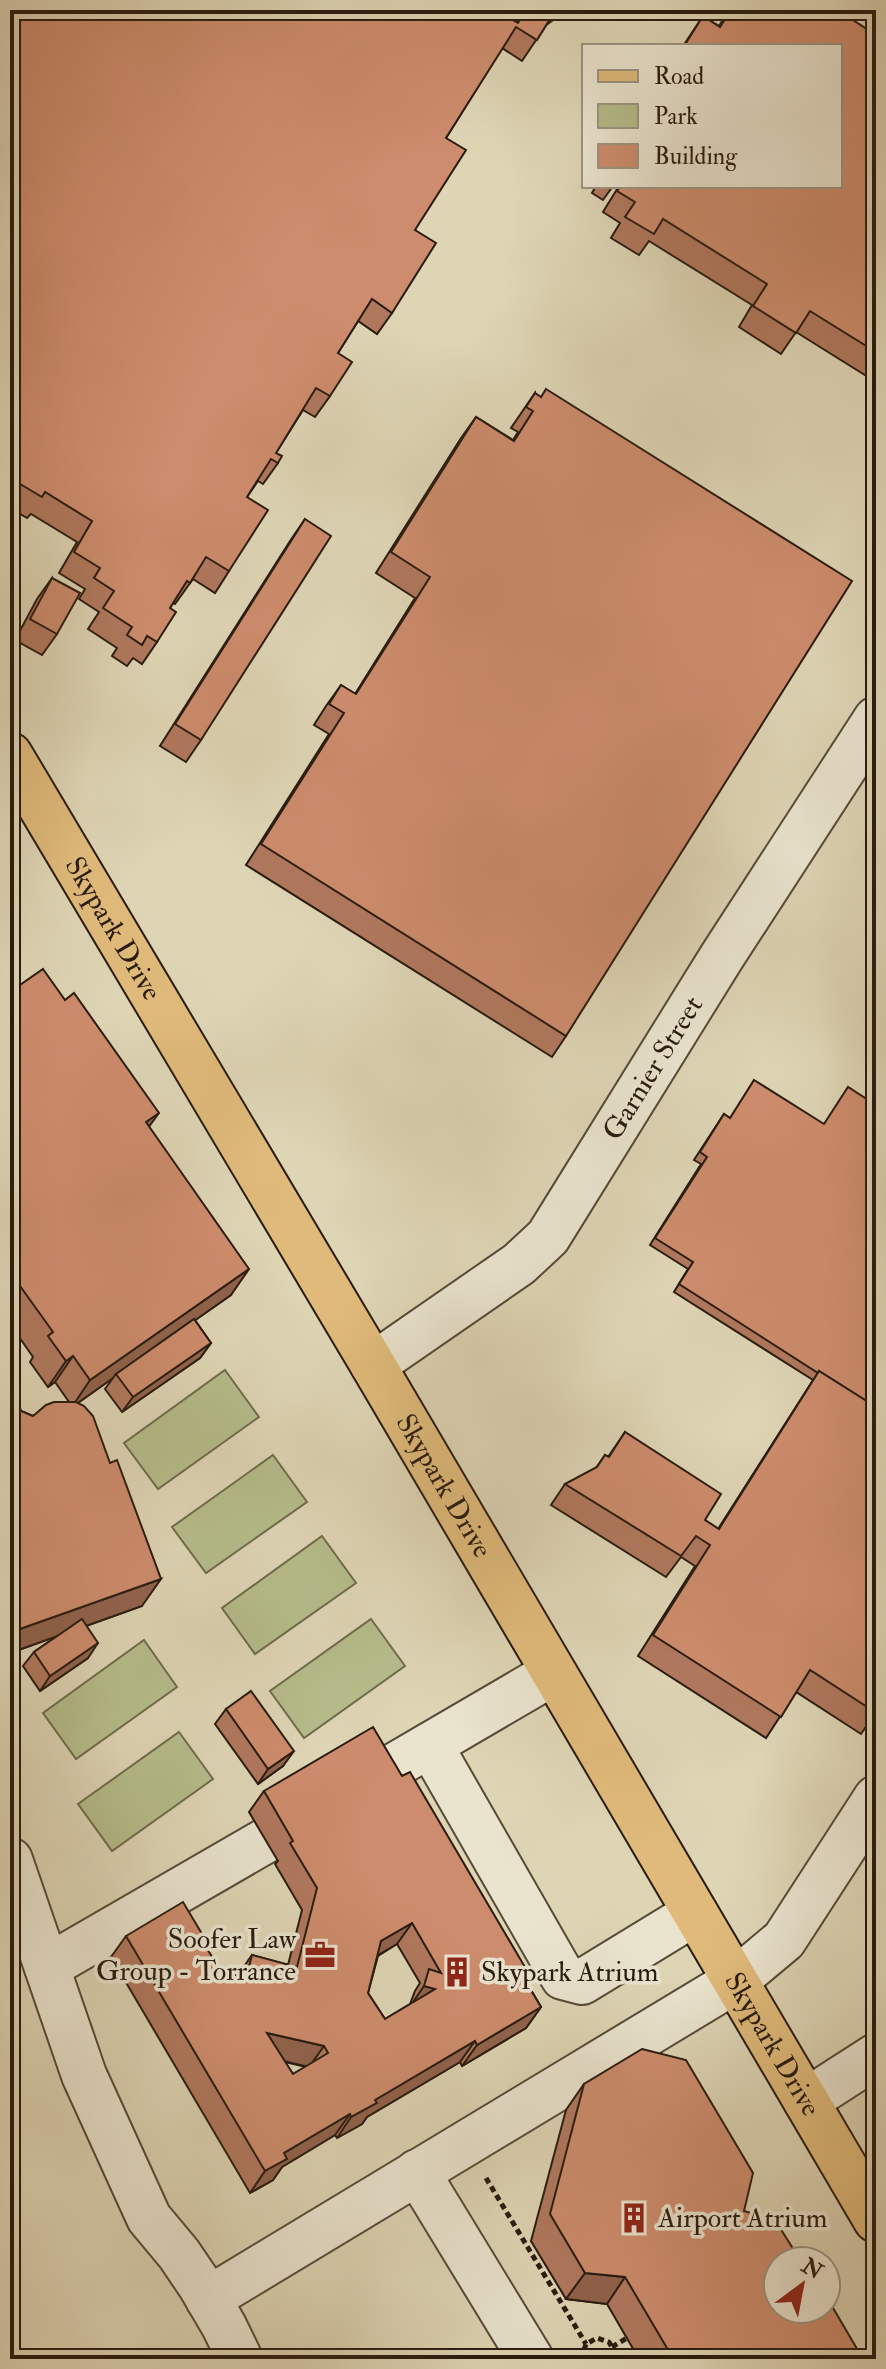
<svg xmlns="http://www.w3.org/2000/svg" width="886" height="2369" viewBox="0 0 886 2369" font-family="'IM FELL Double Pica',serif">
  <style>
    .green { fill: #b5bc8b; stroke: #6f6c4d; stroke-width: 2 }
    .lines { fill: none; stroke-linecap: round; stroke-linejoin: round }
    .minor-casing { stroke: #564a38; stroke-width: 48 }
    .major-casing { stroke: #291b0f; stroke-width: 48 }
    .path { stroke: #291b0f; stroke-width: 5; stroke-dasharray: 6 4; stroke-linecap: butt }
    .minor { stroke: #eae4cf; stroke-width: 44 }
    .major { stroke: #dfba7a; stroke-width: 44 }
    .wall { fill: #b0785e; stroke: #291b0f; stroke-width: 2; fill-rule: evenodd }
    .shaded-wall { fill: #90624c; stroke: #291b0f; stroke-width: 2 }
    .building { fill: #cd8c6d; stroke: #291b0f; stroke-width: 2; fill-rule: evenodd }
    .labels { text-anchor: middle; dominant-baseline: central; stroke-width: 7; stroke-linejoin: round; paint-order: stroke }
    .street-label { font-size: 28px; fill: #291b0f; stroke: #eae4cf }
    .poi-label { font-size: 28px; fill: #291b0f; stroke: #eae4cf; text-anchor: start }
  </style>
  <rect width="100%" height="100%" fill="#ded5b5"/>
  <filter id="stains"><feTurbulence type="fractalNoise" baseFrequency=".0025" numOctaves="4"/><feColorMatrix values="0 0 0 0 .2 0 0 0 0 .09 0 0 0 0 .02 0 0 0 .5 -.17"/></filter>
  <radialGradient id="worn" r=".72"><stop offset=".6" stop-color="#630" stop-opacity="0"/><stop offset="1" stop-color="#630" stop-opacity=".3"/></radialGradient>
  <g class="green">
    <polygon points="225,1370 259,1417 158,1489 124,1443"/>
    <polygon points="273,1455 307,1502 206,1573 172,1527"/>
    <polygon points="322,1536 356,1583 255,1654 222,1608"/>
    <polygon points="371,1619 405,1666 304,1738 270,1691"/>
    <polygon points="144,1640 177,1687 76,1759 43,1713"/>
    <polygon points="179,1732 213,1779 112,1851 78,1804"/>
  </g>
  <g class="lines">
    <g class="minor-casing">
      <g id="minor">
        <path id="s1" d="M 373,1365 L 519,1264 L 548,1237 L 721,958 L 876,719"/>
        <polyline points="430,1745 563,1977 582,1982 695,1913"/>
        <polyline points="375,1777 553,1673"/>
        <polyline points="10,1860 84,2075 149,2218 179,2254 200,2285 224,2326 240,2359"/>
        <polyline points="47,1967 265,1841"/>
        <polyline points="806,2101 876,2056"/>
        <polyline points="417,2172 531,2359"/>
        <polyline points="208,2299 735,1981 784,1940 876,1798"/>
      </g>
    </g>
    <g class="major-casing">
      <g id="major">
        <path id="s2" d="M 10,755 L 373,1365 L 876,2220"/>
      </g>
    </g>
    <g class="path">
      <polyline points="486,2178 586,2344"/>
      <polyline points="612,2347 627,2338"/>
      <polyline points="584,2359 582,2356 586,2344 597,2338 609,2342 616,2354 615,2359"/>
    </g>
    <use href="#minor" class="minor"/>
    <use href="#major" class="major"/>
  </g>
  <g class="wall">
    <polygon points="10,10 503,14 517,22 520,17 514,10 562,10 557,17 547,24 522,61 502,48 446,138 415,230 392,313 377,334 358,321 338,353 330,396 315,417 303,410 276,453 278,463 263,484 258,481 247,497 229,571 215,593 193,579 175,604 173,603 170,608 157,642 142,664 133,658 127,666 112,656 117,648 88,629 99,612 79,599 85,589 59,573 77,542 31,514 27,518 10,508"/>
    <polygon points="729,10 837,10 876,35 876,382 796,332 781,354 739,327 752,305 649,241 639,255 611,238 620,223 603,212 619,186 840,186 840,46 683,46 703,16 719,26"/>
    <polygon points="596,186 613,186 603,200 592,193"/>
    <polygon points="535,393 566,1036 552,1057 246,865 329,734 314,725 326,706 341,685 355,694 415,598 376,573 461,438 476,417 513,440 518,432 511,428"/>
    <polygon points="305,519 201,740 186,762 160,746 290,541"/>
    <polygon points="52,578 57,634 42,655 15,640 37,599"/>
    <polygon points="876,977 876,991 870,987"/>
    <polygon points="10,992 149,1127 231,1295 195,1320 211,1343 200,1358 122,1412 105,1389 113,1378 78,1403 142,1606 86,1626 88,1658 40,1691 23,1666 34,1652 57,1636 10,1653 10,1399 21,1411 33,1416 69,1402 55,1382 48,1387 30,1362 33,1357 10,1324"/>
    <polygon points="724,1114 730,1118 824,1124 876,1712 861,1734 796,1692 766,1738 638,1656 695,1566 681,1557 666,1577 551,1505 565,1484 596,1468 605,1455 608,1457 625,1432 705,1520 718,1529 813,1380 674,1292 688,1269 650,1245 701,1164 694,1160"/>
    <polygon points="226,1709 283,1766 258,1784 215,1724"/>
    <path d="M 402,1776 L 532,1979 L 528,1985 L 541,2007 L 526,2028 L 462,2066 L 460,2062 L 367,2117 L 362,2124 L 337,2138 L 335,2135 L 282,2167 L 273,2180 L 250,2193 L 111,1957 L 126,1936 L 206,1947 L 226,1981 L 238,1975 L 252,1955 L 288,1965 L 302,1910 L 275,1864 L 278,1861 L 249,1812 L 264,1791 ZM 397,1944 L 420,1983 L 415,1991 L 410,2004 L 385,2019 L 368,1993 L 378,1956 ZM 285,2062 L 306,2067 L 293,2074 Z"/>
    <polygon points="584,2084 744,2211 778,2261 778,2309 863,2359 639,2359 607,2304 566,2299 531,2241 566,2110"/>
  </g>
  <g class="shaded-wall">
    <polygon points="535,10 562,10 557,17 546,25"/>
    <polygon points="159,1113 140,1139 146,1122"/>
    <polygon points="249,1269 231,1295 117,1375 116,1374 113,1378 72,1407 90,1380"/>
    <polygon points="211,1343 200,1358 122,1412 133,1397"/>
    <polygon points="73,1356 55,1382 48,1387 66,1361"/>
    <polygon points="161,1579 142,1606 10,1653 10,1640 17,1630"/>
    <polygon points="98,1643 88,1658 40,1691 50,1676"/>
    <polygon points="294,1751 283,1766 258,1784 268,1769"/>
    <polygon points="412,1923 397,1944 366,1962 381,1941"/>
    <polygon points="424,1986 435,1989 409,2008"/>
    <polygon points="541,2007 526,2028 462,2066 477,2045"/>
    <polygon points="267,2033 324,2046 309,2067 253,2054"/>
    <polygon points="475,2041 460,2062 367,2117 362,2124 337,2138 351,2117 375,2100"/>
    <polygon points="350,2114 335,2135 282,2167 273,2180 250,2193 265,2171 284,2153"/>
    <polygon points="585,2273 625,2277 607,2304 566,2299"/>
  </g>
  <g class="building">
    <polygon points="10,10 506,10 503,14 518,23 526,10 546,10 553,14 537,40 516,27 446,138 466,150 415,230 436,243 392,313 372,299 338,353 352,362 330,396 316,388 276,453 282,456 278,463 271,459 247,497 268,510 229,571 206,557 190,583 187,581 170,608 176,612 157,642 147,636 142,645 127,635 132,627 103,608 114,591 94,578 100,568 74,552 92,521 45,492 42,497 10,478 10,473 12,470 10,469"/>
    <polygon points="731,10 837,10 876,35 876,352 810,311 796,333 753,306 767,284 663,219 654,234 625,217 635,202 617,191 621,186 840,186 840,46 692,46 686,43 703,16 720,27"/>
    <polygon points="546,389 852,581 566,1036 261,844 344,713 329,704 341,685 356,694 430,577 391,552 476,417 514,441 533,411 526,407 535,393 541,397"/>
    <polygon points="305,519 331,536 201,740 175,724"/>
    <polygon points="52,578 80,593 57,634 30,619"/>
    <polygon points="43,969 65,1000 74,993 159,1113 146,1122 249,1269 90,1380 73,1356 66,1361 48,1336 53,1332 10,1272 10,992"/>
    <polygon points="754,1080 824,1124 848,1087 876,1105 876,1407 819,1371 818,1373 679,1284 693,1262 655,1238 707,1157 700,1152 724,1114 730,1118"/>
    <polygon points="194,1319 211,1343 133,1397 116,1374"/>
    <polygon points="819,1371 876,1407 876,1712 875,1712 810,1670 781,1717 653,1635 710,1545 696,1536 681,1556 565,1484 597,1467 605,1455 609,1457 625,1432 721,1494 705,1520 719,1529"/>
    <polygon points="17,1397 21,1411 33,1416 46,1405 54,1402 76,1402 84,1406 93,1416 110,1463 117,1460 161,1579 17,1630 10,1611 10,1399"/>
    <polygon points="82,1619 98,1643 50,1676 34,1652"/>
    <polygon points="251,1691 294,1751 268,1769 226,1709"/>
    <path d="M 373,1727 L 402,1776 L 410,1772 L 532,1979 L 526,1982 L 541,2007 L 477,2045 L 475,2041 L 375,2100 L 377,2103 L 351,2117 L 350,2114 L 284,2153 L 287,2159 L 265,2171 L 126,1936 L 183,1902 L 208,1944 L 205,1945 L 226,1981 L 237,1974 L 246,1978 L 252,1955 L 297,1967 L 317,1888 L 290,1843 L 293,1841 L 264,1791 ZM 412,1923 L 441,1973 L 429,1969 L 424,1986 L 435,1989 L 385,2019 L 368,1993 L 381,1941 ZM 267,2033 L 324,2046 L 328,2053 L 293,2074 Z"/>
    <polygon points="642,2049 686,2060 753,2173 744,2211 775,2220 792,2247 788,2261 778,2261 778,2309 826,2309 826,2296 863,2359 663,2359 667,2348 625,2277 585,2273 550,2214 584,2084"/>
  </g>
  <defs>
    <g id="office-bare" transform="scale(2.4)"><path d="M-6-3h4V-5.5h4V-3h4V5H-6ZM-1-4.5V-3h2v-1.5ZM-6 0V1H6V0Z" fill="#8f2418" stroke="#eae4cf" stroke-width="2.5" paint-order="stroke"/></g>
    <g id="building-bare" transform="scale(2.4)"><path d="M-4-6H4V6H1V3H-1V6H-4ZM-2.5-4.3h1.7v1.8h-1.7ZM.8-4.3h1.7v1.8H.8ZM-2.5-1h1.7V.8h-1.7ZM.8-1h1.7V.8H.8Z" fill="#8f2418" stroke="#eae4cf" stroke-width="2.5" paint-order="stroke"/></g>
  </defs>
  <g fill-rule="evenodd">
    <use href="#office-bare" x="320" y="1955"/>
    <use href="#building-bare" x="457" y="1972"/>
    <use href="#building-bare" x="634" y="2218"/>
  </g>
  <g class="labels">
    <g class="street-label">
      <text stroke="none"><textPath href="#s2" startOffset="202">Skypark Drive</textPath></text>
      <text stroke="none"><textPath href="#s1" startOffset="416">Garnier Street</textPath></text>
      <text stroke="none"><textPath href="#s2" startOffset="850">Skypark Drive</textPath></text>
      <text stroke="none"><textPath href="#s2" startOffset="1498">Skypark Drive</textPath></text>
    </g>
    <g class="poi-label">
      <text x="296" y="1939" text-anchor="end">Soofer Law<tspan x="296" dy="32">Group - Torrance</tspan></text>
      <text x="481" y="1972">Skypark Atrium</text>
      <text x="658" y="2218">Airport Atrium</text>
    </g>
  </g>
  <rect width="886" height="2369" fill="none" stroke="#ded5b5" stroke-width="40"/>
  <rect x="12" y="12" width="862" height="2345" fill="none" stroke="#291b0f" stroke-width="4"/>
  <rect x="20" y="20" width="846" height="2329" fill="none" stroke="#291b0f" stroke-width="2"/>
  <rect x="582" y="44" width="260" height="144" fill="#eae4cf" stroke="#9d9482" stroke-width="2"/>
  <rect x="598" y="70" width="40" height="12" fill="#dfba7a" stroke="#9d9482" stroke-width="2"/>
  <text x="654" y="84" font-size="24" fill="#291b0f">Road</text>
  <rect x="598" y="104" width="40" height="24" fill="#b5bc8b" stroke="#9d9482" stroke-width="2"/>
  <text x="654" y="124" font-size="24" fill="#291b0f">Park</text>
  <rect x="598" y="144" width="40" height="24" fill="#cd8c6d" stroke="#9d9482" stroke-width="2"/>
  <text x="654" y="164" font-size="24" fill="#291b0f">Building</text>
  <g transform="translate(802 2285) rotate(32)"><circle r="38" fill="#eae4cf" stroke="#9d9482" stroke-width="2"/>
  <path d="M0-6L14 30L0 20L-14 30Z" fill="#8f2418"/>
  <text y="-12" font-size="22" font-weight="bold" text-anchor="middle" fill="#291b0f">N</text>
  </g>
  <rect width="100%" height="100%" filter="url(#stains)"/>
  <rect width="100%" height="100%" fill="url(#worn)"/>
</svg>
